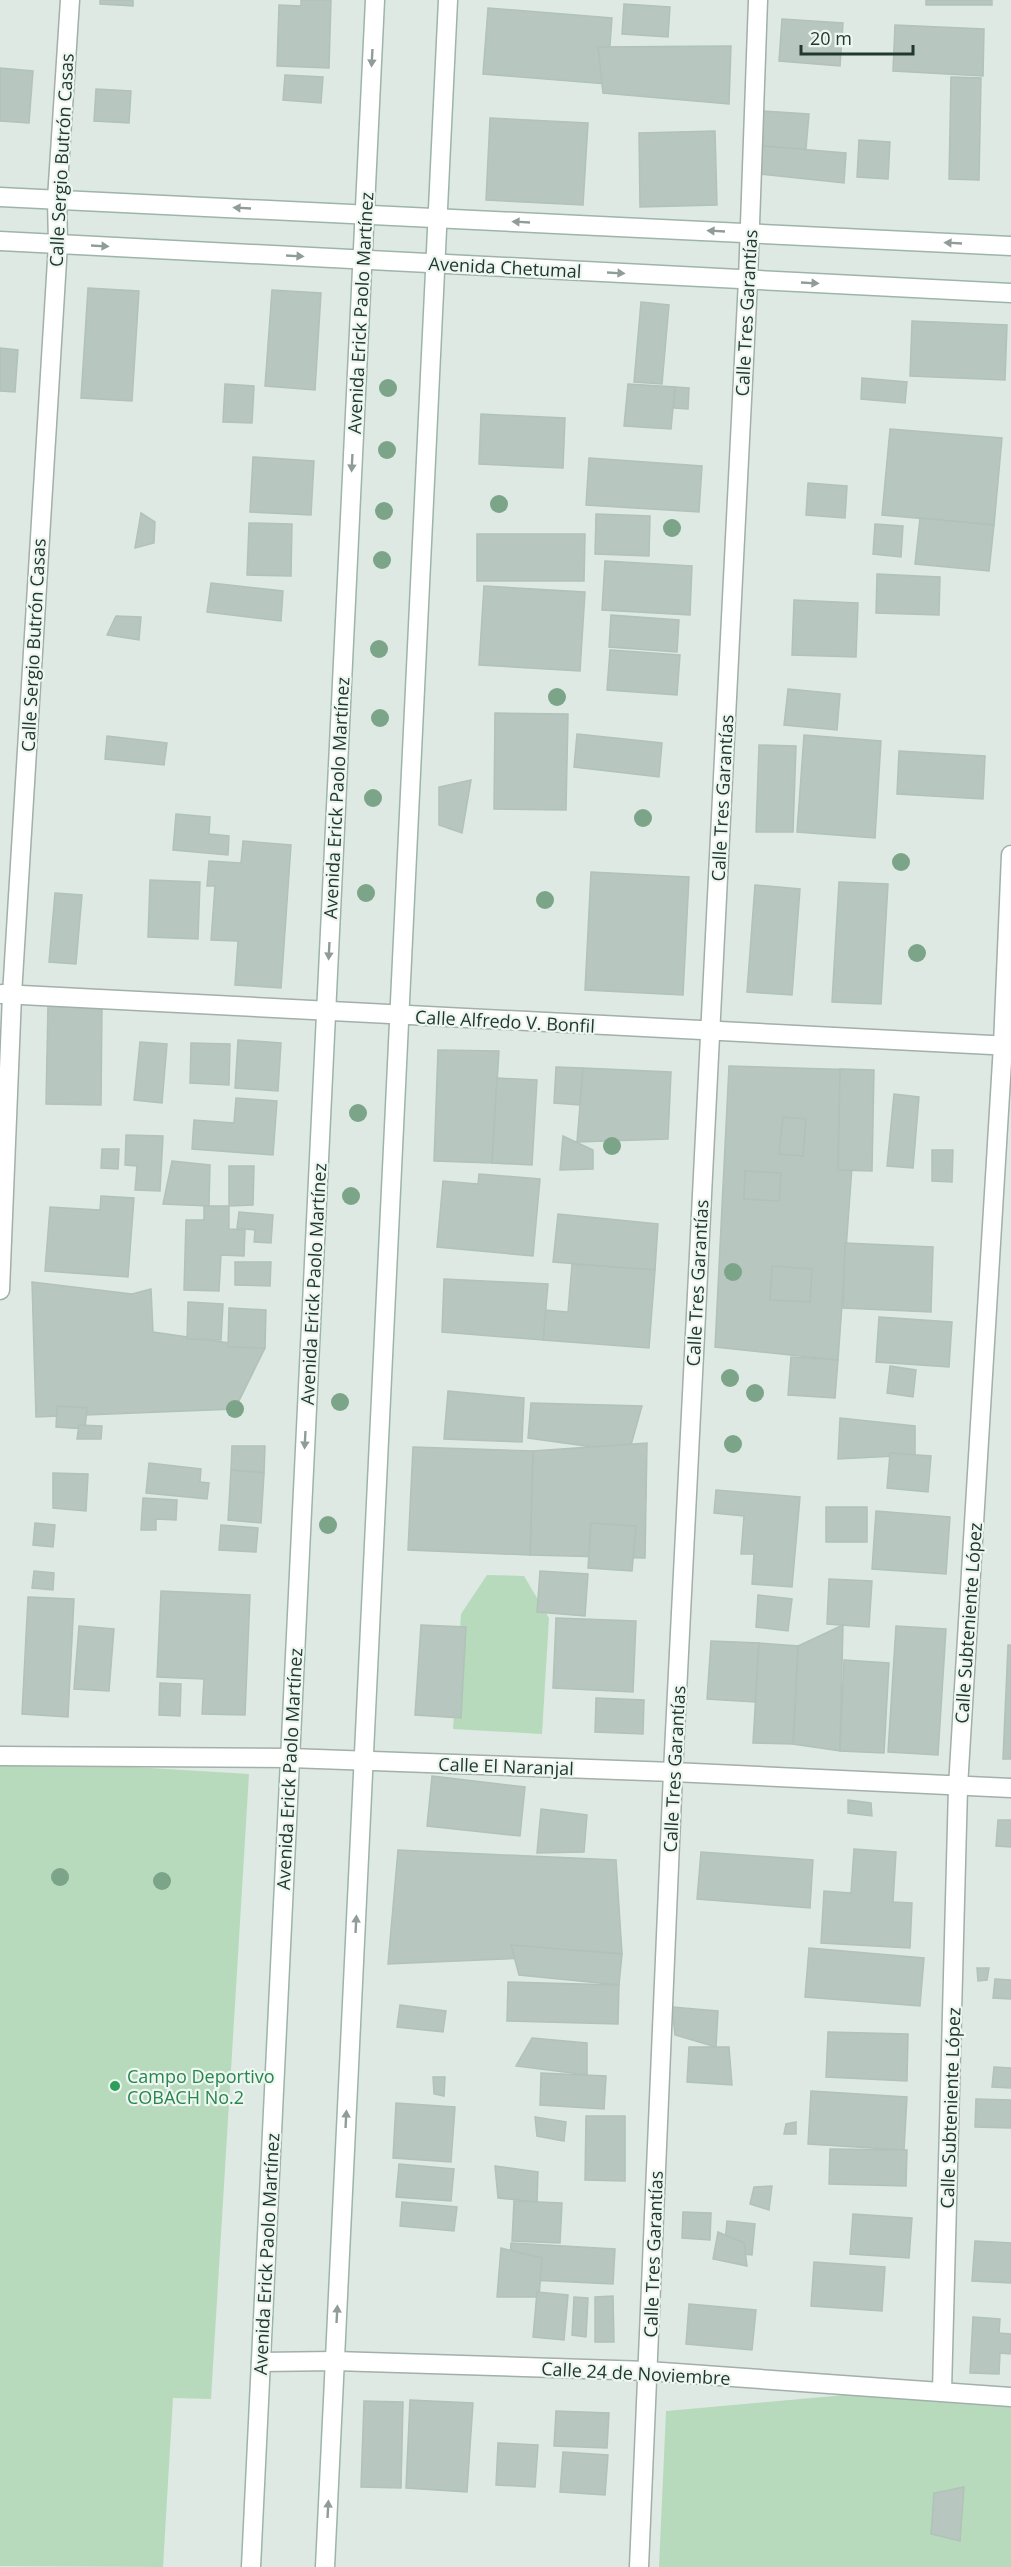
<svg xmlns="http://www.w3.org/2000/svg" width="1011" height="2567" viewBox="0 0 1011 2567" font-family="'Open Sans',sans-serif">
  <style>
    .green { fill: #b7dabc }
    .building { fill: #b7c6be; stroke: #b1c2b9; stroke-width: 1.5 }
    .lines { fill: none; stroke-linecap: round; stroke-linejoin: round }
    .minor-casing { stroke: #a1b0a9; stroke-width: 21 }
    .secondary-casing { stroke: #9eb4a9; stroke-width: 21 }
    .minor { stroke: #fff; stroke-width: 18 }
    .secondary { stroke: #fff; stroke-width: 18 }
    .tree { fill: #7ca488 }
    .oneway { fill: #909c97 }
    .leisure-dot { fill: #2e9e5b; stroke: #eef6f1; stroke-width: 2 }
    .labels { text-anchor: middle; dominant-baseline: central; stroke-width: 4.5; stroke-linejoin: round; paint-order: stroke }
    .street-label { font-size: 18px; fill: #20382f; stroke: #eef6f1 }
    .leisure-label { font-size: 18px; fill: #27864d; stroke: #eef6f1; text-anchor: start }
  </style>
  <rect width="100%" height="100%" fill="#dee9e3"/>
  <g class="green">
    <polygon points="487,1575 524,1576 549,1618 542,1734 453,1729 461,1614"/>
    <polygon points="0,1759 249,1774 211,2399 173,2398 163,2567 0,2566"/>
    <polygon points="911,2389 1011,2402 1011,2567 659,2567 666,2411"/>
  </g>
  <g class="building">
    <polygon points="100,0 133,0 133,6 100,4"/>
    <polygon points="301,0 331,0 329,68 277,66 279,5 301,6"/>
    <rect x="926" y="0" width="66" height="5"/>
    <polygon points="624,4 670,7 668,37 622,34"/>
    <polygon points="488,8 612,18 607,84 483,74"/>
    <polygon points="782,19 843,23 840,66 779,61"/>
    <polygon points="895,25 984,29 983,76 893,71"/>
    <polygon points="731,46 729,104 603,93 598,47"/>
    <polygon points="0,68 33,71 29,123 0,121"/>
    <polygon points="285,75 323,77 321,103 283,100"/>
    <polygon points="951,77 981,78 979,180 949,179"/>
    <polygon points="96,89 131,91 129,123 94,121"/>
    <polygon points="763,111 809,114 806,149 761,146"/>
    <polygon points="490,118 588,123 583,205 486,200"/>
    <polygon points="715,131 717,205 640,207 639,133"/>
    <polygon points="859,140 890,142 888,179 857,177"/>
    <polygon points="761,146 846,153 844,183 760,174"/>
    <polygon points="88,288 139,291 132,401 81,398"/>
    <polygon points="272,290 321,293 315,390 265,386"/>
    <polygon points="641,302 669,305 662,384 634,382"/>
    <polygon points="912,321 1007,325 1005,380 910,376"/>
    <polygon points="0,348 18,350 15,392 0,391"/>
    <polygon points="862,378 907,382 905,403 861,399"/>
    <polygon points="225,384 254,386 252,423 223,422"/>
    <polygon points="628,384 675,387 671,429 624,426"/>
    <polygon points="675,387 689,388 688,409 674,408"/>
    <polygon points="481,414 565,418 563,468 479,464"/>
    <polygon points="890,429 1002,438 994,525 882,515"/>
    <polygon points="253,457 314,461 311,515 250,512"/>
    <polygon points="589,458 702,466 699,512 586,505"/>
    <polygon points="808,483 847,486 845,518 806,515"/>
    <polygon points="141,513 155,522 154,543 135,548"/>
    <polygon points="596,514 650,516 649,556 595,554"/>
    <polygon points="920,518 994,525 989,571 915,564"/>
    <polygon points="249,523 292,524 291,576 247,575"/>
    <polygon points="875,524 903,526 901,557 873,554"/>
    <polygon points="477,534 585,534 584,581 477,581"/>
    <polygon points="605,561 692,566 690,615 602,610"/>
    <polygon points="877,574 940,577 939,615 876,613"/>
    <polygon points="211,583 283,591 281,621 207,612"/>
    <polygon points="484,586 585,592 580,671 479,665"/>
    <polygon points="794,600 858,603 856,657 792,655"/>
    <polygon points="611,615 679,620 677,652 609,647"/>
    <polygon points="116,616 141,617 139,640 107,635"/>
    <polygon points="610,650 680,655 677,695 607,690"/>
    <polygon points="788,689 840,694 837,730 784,725"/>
    <polygon points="495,713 568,714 566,810 494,809"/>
    <polygon points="577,734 662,743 659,777 574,767"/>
    <polygon points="804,735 881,741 875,838 797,832"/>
    <polygon points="107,736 167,743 164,765 105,759"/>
    <polygon points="759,745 796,746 793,832 756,832"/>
    <polygon points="899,751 985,756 983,799 897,794"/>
    <polygon points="471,780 462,833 439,825 439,787"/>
    <polygon points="176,814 210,817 209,834 229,836 228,855 173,850"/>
    <polygon points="243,841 291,845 281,988 235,985 238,941 211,940 215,886 207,886 209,861 241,863"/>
    <polygon points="591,872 689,877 683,995 585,990"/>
    <polygon points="150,880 200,882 198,939 148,937"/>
    <polygon points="839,882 888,884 881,1004 832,1002"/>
    <polygon points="755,885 800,889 792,995 747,992"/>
    <polygon points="55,893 82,895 76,964 49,962"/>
    <polygon points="48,1004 102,1005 101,1105 46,1104"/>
    <polygon points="238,1040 281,1043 278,1091 235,1088"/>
    <polygon points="140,1042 167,1044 162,1103 134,1100"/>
    <polygon points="191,1043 230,1044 229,1085 190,1083"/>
    <polygon points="438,1050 499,1051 492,1163 434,1161"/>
    <polygon points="729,1066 859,1070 838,1360 715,1347"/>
    <polygon points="556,1067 583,1068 580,1105 554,1103"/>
    <polygon points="583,1068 671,1072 668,1139 577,1142"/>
    <polygon points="840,1069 874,1070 872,1171 838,1170"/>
    <polygon points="497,1078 537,1080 532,1165 492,1163"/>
    <polygon points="894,1094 919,1097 913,1168 887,1166"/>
    <polygon points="236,1098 277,1101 273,1155 192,1149 194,1120 234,1123"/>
    <polygon points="783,1117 806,1119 803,1156 779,1154"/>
    <polygon points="126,1135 163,1136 160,1191 135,1190 137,1166 125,1165"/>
    <polygon points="563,1136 593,1150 593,1169 560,1170"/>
    <polygon points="102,1149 119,1149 118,1169 101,1168"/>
    <polygon points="932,1150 953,1150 952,1182 932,1181"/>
    <polygon points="172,1161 210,1165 209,1206 163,1204"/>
    <polygon points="229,1166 254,1166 253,1205 229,1206"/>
    <polygon points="745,1171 781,1173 779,1201 744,1199"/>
    <polygon points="479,1174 540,1179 533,1256 437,1247 443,1181 478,1184"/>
    <polygon points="101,1196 134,1198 128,1277 45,1271 50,1207 100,1210"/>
    <polygon points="204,1206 229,1206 229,1229 245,1230 244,1256 221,1255 219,1291 184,1290 186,1220 204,1220"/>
    <polygon points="239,1212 273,1215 271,1243 254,1242 255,1230 237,1228"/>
    <polygon points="558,1214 658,1224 655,1270 553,1262"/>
    <polygon points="845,1243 933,1247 931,1312 843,1308"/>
    <polygon points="235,1262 271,1262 270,1286 235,1285"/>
    <polygon points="572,1264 655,1270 649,1348 543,1340 545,1310 568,1312"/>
    <polygon points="772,1266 812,1269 810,1302 770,1300"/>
    <polygon points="444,1279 548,1284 543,1340 442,1332"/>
    <polygon points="32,1282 132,1294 151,1289 153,1332 265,1348 235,1409 36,1417"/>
    <polygon points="188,1302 223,1304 221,1340 187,1339"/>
    <polygon points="229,1308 266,1310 265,1348 228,1347"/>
    <polygon points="879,1317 952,1322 949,1367 876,1362"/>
    <polygon points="791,1357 838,1360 835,1398 788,1395"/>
    <polygon points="890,1366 916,1370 913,1397 887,1393"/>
    <polygon points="448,1391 524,1398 522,1442 444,1439"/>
    <polygon points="531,1403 642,1406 629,1452 528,1438"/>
    <polygon points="57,1406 87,1408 85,1429 56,1427"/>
    <polygon points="840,1418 915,1426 915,1455 838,1459"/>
    <polygon points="79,1425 102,1426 101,1439 77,1439"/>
    <polygon points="647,1443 645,1558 530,1555 533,1451"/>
    <polygon points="232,1446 265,1446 264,1473 231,1470"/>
    <polygon points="413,1447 533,1451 530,1555 408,1550"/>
    <polygon points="890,1453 931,1456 928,1492 887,1488"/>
    <polygon points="149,1463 201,1469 200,1482 209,1483 207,1499 146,1493"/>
    <polygon points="231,1470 264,1473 261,1523 228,1520"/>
    <polygon points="53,1473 88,1474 86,1511 53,1508"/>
    <polygon points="716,1490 800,1497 792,1587 752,1584 754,1554 741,1554 744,1516 714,1513"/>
    <polygon points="143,1498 177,1500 176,1520 156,1519 156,1530 141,1530"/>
    <rect x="826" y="1507" width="41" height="35"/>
    <polygon points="876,1511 950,1517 946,1574 872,1569"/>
    <polygon points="35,1523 55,1525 53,1547 33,1545"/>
    <polygon points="591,1523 636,1526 632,1571 588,1568"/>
    <polygon points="221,1525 258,1528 256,1552 219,1550"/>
    <polygon points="34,1571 54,1573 53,1590 32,1588"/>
    <polygon points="540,1571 588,1574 585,1616 537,1612"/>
    <polygon points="829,1579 872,1581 869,1627 827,1624"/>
    <polygon points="161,1591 250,1595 245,1715 202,1714 204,1679 157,1677"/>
    <polygon points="758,1595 792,1599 788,1631 756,1627"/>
    <polygon points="28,1597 74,1599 68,1717 22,1714"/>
    <polygon points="556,1618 636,1621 633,1692 553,1688"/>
    <polygon points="421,1625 466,1627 461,1718 415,1715"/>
    <polygon points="843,1625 840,1751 793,1744 798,1646"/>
    <polygon points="79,1626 114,1629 109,1691 74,1689"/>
    <polygon points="896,1626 946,1629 938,1755 888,1752"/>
    <polygon points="711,1641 759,1643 755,1702 707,1699"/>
    <polygon points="759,1643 798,1646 793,1744 753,1743"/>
    <polygon points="1008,1645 1011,1645 1011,1759 1003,1759"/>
    <polygon points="844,1660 889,1663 884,1753 840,1751"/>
    <polygon points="160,1683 181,1684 180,1716 159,1715"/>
    <polygon points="596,1698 644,1700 643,1734 595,1732"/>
    <polygon points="432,1776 525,1787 520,1836 427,1826"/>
    <polygon points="848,1800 871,1803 872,1816 848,1813"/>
    <polygon points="541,1809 587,1815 584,1852 537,1853"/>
    <polygon points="998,1820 1011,1820 1011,1847 996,1846"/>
    <polygon points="854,1849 896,1852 893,1902 912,1903 910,1948 821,1943 824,1891 851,1893"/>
    <polygon points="398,1850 616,1860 622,1954 388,1964"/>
    <polygon points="701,1852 813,1860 810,1908 697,1899"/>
    <polygon points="511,1945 622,1954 619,1985 519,1975"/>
    <polygon points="809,1948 924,1958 920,2006 805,1997"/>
    <polygon points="977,1968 989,1968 987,1980 978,1981"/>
    <polygon points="995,1979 1011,1980 1011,1999 993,1998"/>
    <polygon points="508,1982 619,1985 618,2024 507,2021"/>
    <polygon points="400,2005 446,2011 443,2032 397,2027"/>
    <polygon points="672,2007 718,2011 716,2047 675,2035"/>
    <polygon points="828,2032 908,2034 907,2081 826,2077"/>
    <polygon points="532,2038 587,2043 587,2075 516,2066"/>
    <polygon points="689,2047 729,2047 732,2085 687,2082"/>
    <polygon points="994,2067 1011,2068 1011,2088 992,2087"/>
    <polygon points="541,2073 606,2076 604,2109 540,2105"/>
    <polygon points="433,2077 445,2077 444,2096 434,2094"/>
    <polygon points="811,2091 907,2097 904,2150 808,2144"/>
    <polygon points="976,2099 1011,2100 1011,2128 975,2127"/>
    <polygon points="396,2103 455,2107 451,2162 393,2158"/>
    <polygon points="586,2116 625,2116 625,2181 585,2180"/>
    <polygon points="535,2117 566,2122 564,2141 537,2136"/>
    <polygon points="796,2122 796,2134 784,2134 786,2124"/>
    <polygon points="830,2149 907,2150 906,2186 829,2184"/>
    <polygon points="399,2164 454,2169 451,2201 396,2197"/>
    <polygon points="495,2166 538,2172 537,2202 498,2198"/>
    <polygon points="772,2186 769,2210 750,2204 754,2187"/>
    <polygon points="514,2201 562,2203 560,2243 512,2241"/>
    <polygon points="402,2202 457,2207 454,2231 400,2226"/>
    <polygon points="683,2212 711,2213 710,2240 682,2238"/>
    <polygon points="853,2214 912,2218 909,2258 850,2254"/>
    <polygon points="727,2221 755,2224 752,2255 724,2252"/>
    <polygon points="718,2232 744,2243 747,2266 713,2259"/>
    <polygon points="975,2241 1011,2243 1011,2283 972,2281"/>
    <polygon points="511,2243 615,2249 613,2284 509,2279"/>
    <polygon points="501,2248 542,2258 539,2297 497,2297"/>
    <polygon points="814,2262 885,2267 882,2311 811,2306"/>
    <polygon points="537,2292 568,2295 564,2340 533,2337"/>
    <polygon points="613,2296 614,2342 595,2342 595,2297"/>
    <polygon points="574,2297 588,2298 586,2337 572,2335"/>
    <polygon points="689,2304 756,2310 752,2350 686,2344"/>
    <polygon points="973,2317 1000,2319 999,2333 1011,2334 1010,2354 1000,2353 999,2374 970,2373"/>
    <polygon points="410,2400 473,2403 467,2492 406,2488"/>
    <polygon points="364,2401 403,2402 401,2488 361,2487"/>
    <polygon points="556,2411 609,2413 607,2448 554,2446"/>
    <polygon points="498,2443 538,2445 535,2487 496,2485"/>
    <polygon points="563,2452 608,2455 605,2495 560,2492"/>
    <polygon points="964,2487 960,2541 931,2534 934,2493"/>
  </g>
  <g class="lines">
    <g class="minor-casing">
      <g id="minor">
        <polyline points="2,994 1011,1046"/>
        <polyline points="0,1290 12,995 58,244 57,199 70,0"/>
        <polyline points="0,1756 290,1758 673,1772 1011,1788"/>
        <polyline points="261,2362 335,2361 648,2371 1011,2397"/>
        <polyline points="942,2391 958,1787 1003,1045 1011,855"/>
        <polyline points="639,2567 673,1772 748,280 758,0"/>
      </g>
    </g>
    <g class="secondary-casing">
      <g id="secondary">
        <polyline points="0,197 1011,246"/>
        <polyline points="0,241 1011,293"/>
        <polyline points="251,2567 375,0"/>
        <polyline points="325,2567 448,0"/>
      </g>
    </g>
    <use href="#minor" class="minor"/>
    <use href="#secondary" class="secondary"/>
  </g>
  <g class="tree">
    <circle cx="388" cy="388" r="9"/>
    <circle cx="387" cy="450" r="9"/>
    <circle cx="499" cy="504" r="9"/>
    <circle cx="384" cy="511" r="9"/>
    <circle cx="672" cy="528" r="9"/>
    <circle cx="382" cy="560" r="9"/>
    <circle cx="379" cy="649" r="9"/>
    <circle cx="557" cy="697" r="9"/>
    <circle cx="380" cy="718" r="9"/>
    <circle cx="373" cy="798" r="9"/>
    <circle cx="643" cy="818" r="9"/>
    <circle cx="901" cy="862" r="9"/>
    <circle cx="366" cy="893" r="9"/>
    <circle cx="545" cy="900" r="9"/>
    <circle cx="917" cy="953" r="9"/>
    <circle cx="358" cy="1113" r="9"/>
    <circle cx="612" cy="1146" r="9"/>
    <circle cx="351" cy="1196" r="9"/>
    <circle cx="733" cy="1272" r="9"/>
    <circle cx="730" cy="1378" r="9"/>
    <circle cx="755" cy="1393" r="9"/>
    <circle cx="340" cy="1402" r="9"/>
    <circle cx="235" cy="1409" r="9"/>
    <circle cx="733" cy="1444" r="9"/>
    <circle cx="328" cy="1525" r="9"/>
    <circle cx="60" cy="1877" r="9"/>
    <circle cx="162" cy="1881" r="9"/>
  </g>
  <defs><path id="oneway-solid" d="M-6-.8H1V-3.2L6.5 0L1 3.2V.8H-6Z" transform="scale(1.5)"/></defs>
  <g class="oneway">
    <use href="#oneway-solid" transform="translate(372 58) rotate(93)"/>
    <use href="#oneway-solid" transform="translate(242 208) rotate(-177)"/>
    <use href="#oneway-solid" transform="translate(521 222) rotate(-177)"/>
    <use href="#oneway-solid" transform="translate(716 231) rotate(-177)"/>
    <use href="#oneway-solid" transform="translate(953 243) rotate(-177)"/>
    <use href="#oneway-solid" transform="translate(100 246) rotate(3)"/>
    <use href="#oneway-solid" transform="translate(295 256) rotate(3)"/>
    <use href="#oneway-solid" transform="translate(616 273) rotate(3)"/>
    <use href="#oneway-solid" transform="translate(810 283) rotate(3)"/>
    <use href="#oneway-solid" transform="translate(352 463) rotate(93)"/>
    <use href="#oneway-solid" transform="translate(329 951) rotate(93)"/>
    <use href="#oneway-solid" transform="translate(305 1440) rotate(93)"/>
    <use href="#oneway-solid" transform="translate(356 1924) rotate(-87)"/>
    <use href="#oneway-solid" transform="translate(346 2119) rotate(-87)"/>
    <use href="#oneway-solid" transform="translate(337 2314) rotate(-87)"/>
    <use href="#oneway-solid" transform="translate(328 2509) rotate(-87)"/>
  </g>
  <circle class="leisure-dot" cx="115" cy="2086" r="6"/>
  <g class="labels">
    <g class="street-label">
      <text transform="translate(61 160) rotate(-87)">Calle Sergio Butrón Casas</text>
      <text transform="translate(505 267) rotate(3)">Avenida Chetumal</text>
      <text transform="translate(360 313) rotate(-87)">Avenida Erick Paolo Martínez</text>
      <text transform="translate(746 313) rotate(-87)">Calle Tres Garantías</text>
      <text transform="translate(33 645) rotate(-87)">Calle Sergio Butrón Casas</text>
      <text transform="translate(336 798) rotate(-87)">Avenida Erick Paolo Martínez</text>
      <text transform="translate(722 798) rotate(-87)">Calle Tres Garantías</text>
      <text transform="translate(505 1021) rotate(3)">Calle Alfredo V. Bonfil</text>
      <text transform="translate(697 1283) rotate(-87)">Calle Tres Garantías</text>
      <text transform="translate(313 1284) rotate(-87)">Avenida Erick Paolo Martínez</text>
      <text transform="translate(968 1623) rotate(-86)">Calle Subteniente López</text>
      <text transform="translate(506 1766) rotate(2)">Calle El Naranjal</text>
      <text transform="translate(289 1769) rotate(-87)">Avenida Erick Paolo Martínez</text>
      <text transform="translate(674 1769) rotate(-87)">Calle Tres Garantías</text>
      <text transform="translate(950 2108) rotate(-88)">Calle Subteniente López</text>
      <text transform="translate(266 2254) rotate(-87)">Avenida Erick Paolo Martínez</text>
      <text transform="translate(653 2254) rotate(-88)">Calle Tres Garantías</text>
      <text transform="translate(636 2373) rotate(3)">Calle 24 de Noviembre</text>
    </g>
    <g class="leisure-label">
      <text x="127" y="2076">Campo Deportivo<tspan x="127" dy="21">COBACH No.2</tspan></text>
    </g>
  </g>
  <path d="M801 45v9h112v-9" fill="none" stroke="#20382f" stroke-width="3"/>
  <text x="810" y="45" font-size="18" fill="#20382f" stroke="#eef6f1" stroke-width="4.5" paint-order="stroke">20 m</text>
</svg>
